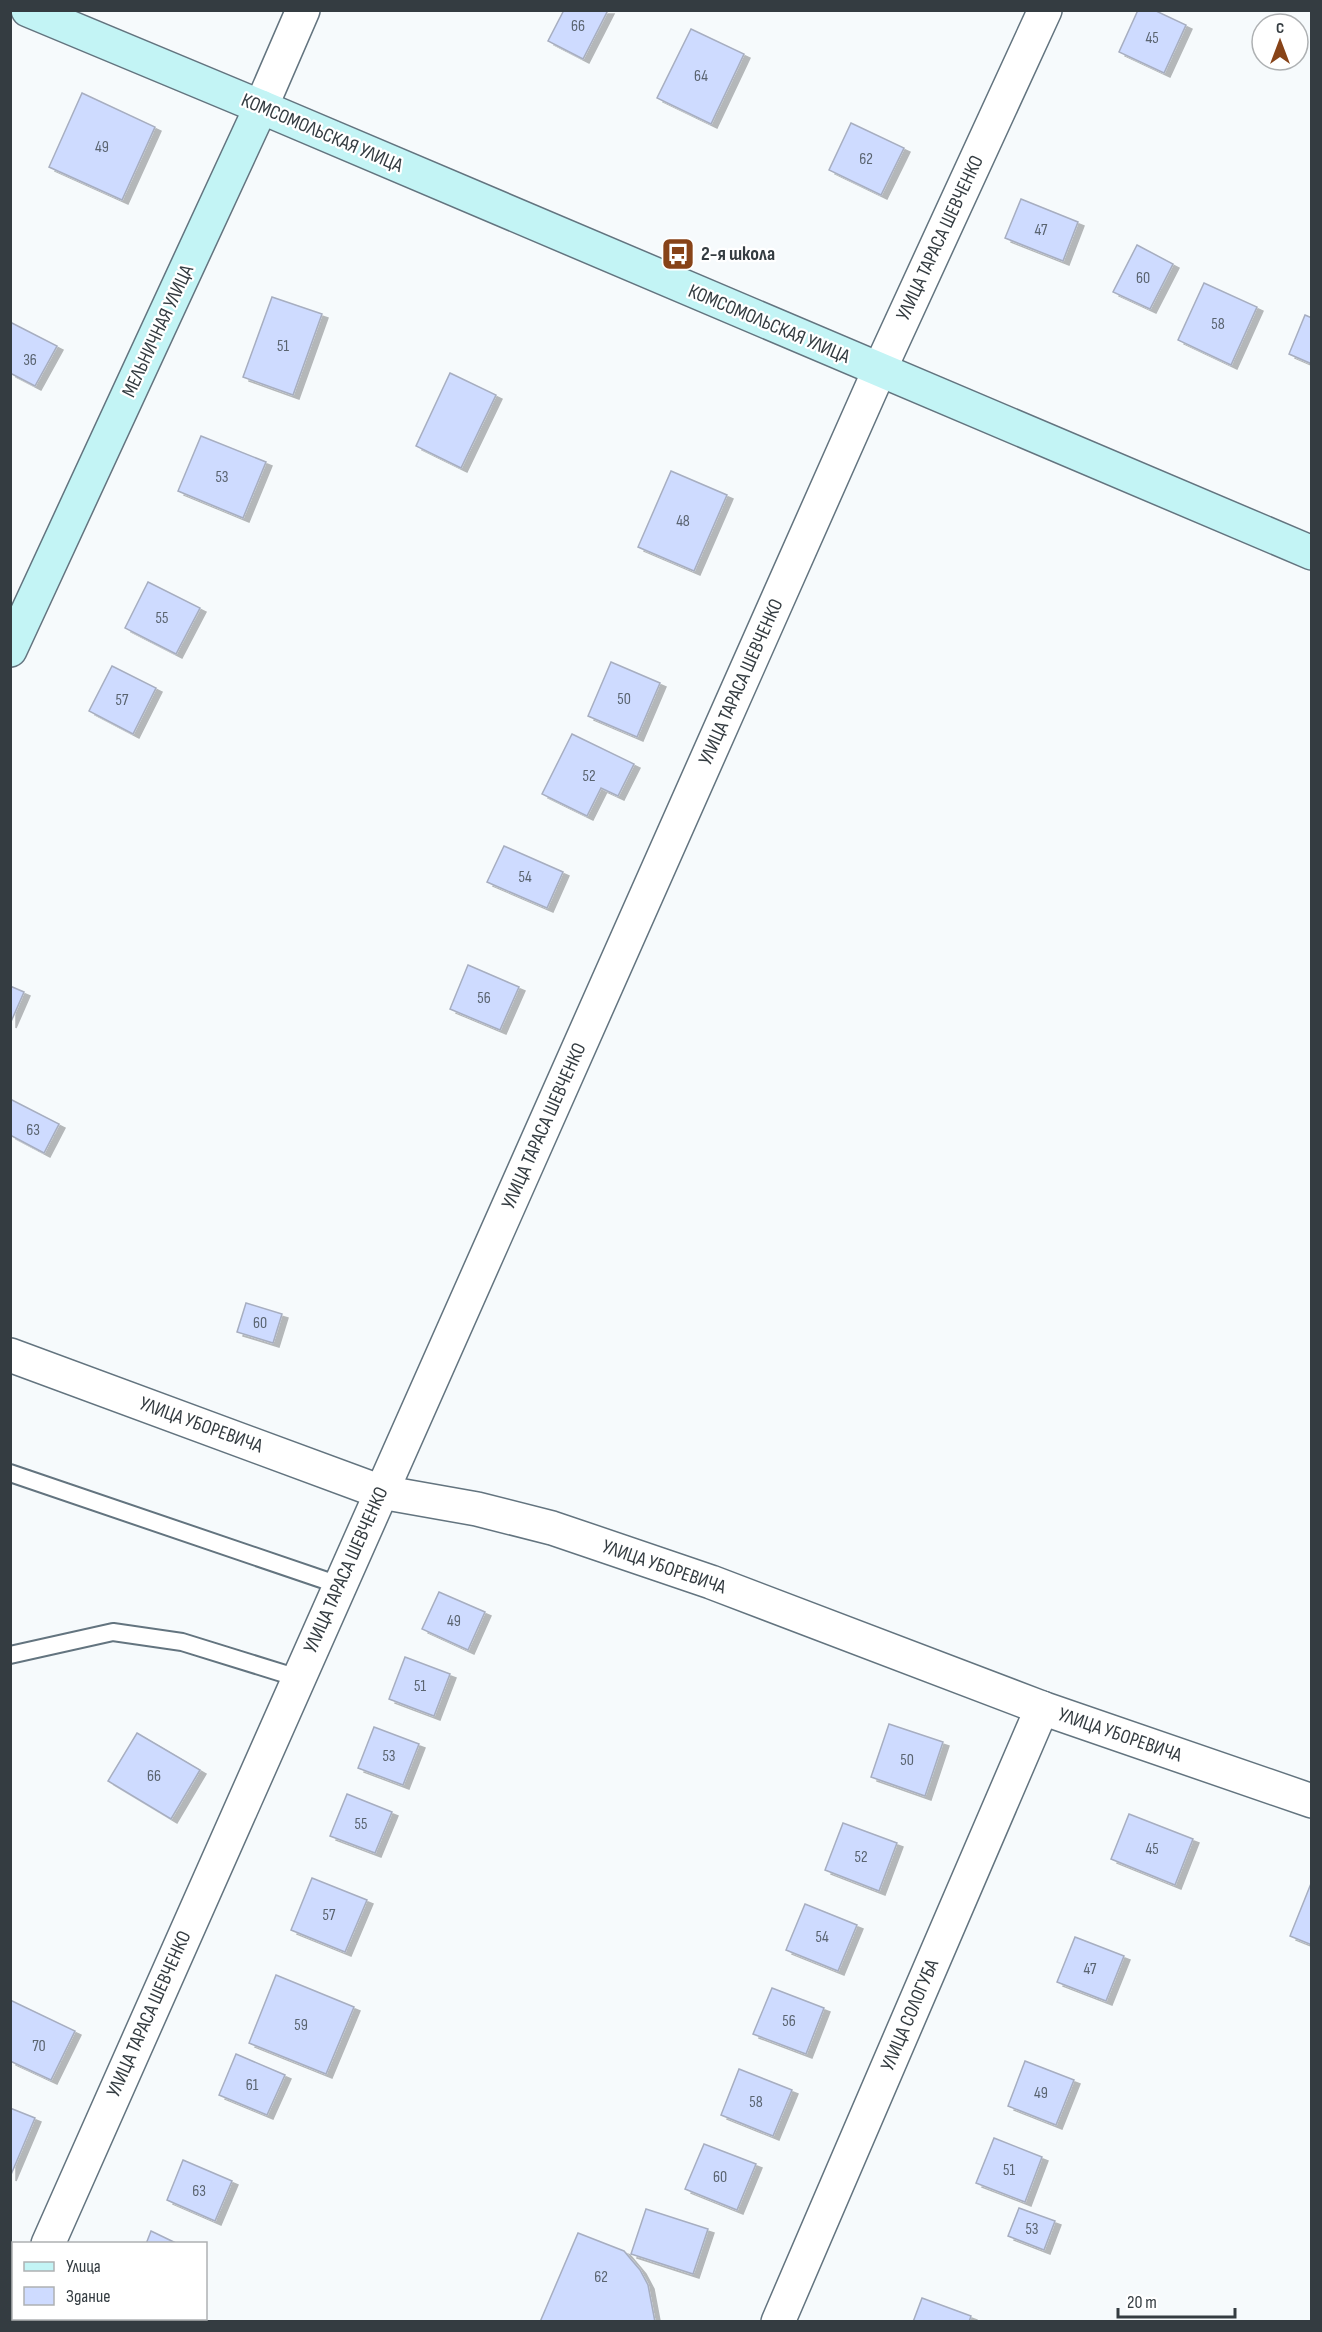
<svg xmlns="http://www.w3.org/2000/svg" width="1322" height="2332" viewBox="0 0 1322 2332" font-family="'Sofia Sans Condensed',sans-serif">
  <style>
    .building { fill: #cedbff; stroke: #a7aec0; stroke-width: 1.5; filter: url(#shadow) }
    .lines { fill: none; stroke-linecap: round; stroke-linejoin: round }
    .lane-casing { stroke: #63747f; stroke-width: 20 }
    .street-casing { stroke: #63747f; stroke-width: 36 }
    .secondary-casing { stroke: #63747f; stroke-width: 36 }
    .lane { stroke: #fff; stroke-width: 16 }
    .street { stroke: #fff; stroke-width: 33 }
    .secondary { stroke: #c3f4f5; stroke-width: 33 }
    .labels { text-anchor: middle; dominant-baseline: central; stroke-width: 4.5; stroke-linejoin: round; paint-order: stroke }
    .number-label { font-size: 16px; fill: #5a6470 }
    .street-label { font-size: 20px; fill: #343c41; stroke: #fff }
    .poi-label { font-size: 20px; font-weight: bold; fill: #343c41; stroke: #fff; text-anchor: start }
  </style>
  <defs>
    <filter id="shadow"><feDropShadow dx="6" dy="4" stdDeviation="0" flood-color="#0004"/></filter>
  </defs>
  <rect width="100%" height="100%" fill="#f6fafc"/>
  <g class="building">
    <polygon points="564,10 608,10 583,59 548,41"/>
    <polygon points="1138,10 1154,10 1186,25 1164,73 1119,52"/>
    <polygon points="691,29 744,54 711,124 657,98"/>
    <polygon points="82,93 155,127 122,200 49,167"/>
    <polygon points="851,123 904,148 881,195 829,170"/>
    <polygon points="1021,199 1078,222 1063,261 1005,238"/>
    <polygon points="1137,245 1173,264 1150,309 1113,292"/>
    <polygon points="1204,283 1257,307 1231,365 1178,340"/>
    <polygon points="272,297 322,314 293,395 243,377"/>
    <polygon points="1305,315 1312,318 1312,364 1289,354"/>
    <polygon points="10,322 57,346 35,386 10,373"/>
    <polygon points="450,373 496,395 461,468 416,446"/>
    <polygon points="201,436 266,462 243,518 178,491"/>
    <polygon points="671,471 727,495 694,571 638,547"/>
    <polygon points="148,582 200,608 176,654 125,628"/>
    <polygon points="611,662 660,683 637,737 588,716"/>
    <polygon points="112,666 156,688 133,734 89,711"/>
    <polygon points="572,734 634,764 618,796 601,788 587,816 542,794"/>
    <polygon points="504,846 563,872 547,908 487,882"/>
    <polygon points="468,965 519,987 500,1030 450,1009"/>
    <polygon points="10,986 24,992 10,1024"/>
    <polygon points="10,1099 59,1124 44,1153 10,1135"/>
    <polygon points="246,1303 282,1314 273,1343 237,1332"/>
    <polygon points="439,1592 485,1612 468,1650 422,1629"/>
    <polygon points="405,1657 450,1674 434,1716 389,1699"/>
    <polygon points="889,1724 943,1742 925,1796 871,1777"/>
    <polygon points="374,1727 419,1744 403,1785 358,1768"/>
    <polygon points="137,1733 200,1770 171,1819 108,1781"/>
    <polygon points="347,1794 392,1812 375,1853 330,1836"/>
    <polygon points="1129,1814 1193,1839 1175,1885 1111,1859"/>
    <polygon points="843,1823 897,1843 879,1891 825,1870"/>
    <polygon points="312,1878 367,1900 345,1952 291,1930"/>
    <polygon points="1312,1881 1312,1945 1290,1936"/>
    <polygon points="805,1904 857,1925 838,1971 786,1950"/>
    <polygon points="1075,1937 1124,1956 1106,2001 1057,1982"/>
    <polygon points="276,1975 354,2007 326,2074 249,2043"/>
    <polygon points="772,1988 824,2008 806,2054 753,2034"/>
    <polygon points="10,2000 75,2031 51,2080 10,2061"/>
    <polygon points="236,2054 285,2075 267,2115 219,2095"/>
    <polygon points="1025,2061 1074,2080 1056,2125 1008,2106"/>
    <polygon points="739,2069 792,2090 773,2136 721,2115"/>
    <polygon points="10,2108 35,2118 10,2177"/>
    <polygon points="994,2138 1042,2157 1025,2202 976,2183"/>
    <polygon points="704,2144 756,2164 737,2210 685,2189"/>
    <polygon points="183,2160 232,2181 215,2221 167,2200"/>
    <polygon points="1019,2208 1055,2221 1044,2250 1008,2236"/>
    <polygon points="646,2209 708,2229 693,2274 631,2254"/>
    <polygon points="151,2231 178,2244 146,2244"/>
    <polygon points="578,2233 624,2251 640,2270 648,2285 655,2322 540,2322"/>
    <polygon points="922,2298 971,2316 969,2322 913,2322"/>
  </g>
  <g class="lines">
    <g class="lane-casing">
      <g id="lane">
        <polyline points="10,1473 339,1585"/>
        <polyline points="10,1655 113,1632 182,1642 298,1678"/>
      </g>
    </g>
    <g class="street-casing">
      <g id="street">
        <polyline points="261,107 303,10"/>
        <polyline points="10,1355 381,1492 477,1509 552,1528 711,1582 1042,1708 1312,1801"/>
        <polyline points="48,2244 879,371 1045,10"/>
        <polyline points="79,2318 87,2322"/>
        <polyline points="13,2322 15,2318"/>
        <polyline points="778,2322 1042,1708"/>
      </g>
    </g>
    <g class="secondary-casing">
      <g id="secondary">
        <polyline points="28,10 261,107 1312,553"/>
        <polyline points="10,650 261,107"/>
      </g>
    </g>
    <use href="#lane" class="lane"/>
    <use href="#street" class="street"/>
    <use href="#secondary" class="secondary"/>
  </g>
  <defs>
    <g id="bus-square" transform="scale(1.725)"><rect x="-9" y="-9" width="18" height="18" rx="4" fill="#874318" stroke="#fff"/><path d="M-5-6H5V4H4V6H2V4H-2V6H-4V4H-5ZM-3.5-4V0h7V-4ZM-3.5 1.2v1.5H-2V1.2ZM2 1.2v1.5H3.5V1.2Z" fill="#fff"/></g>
  </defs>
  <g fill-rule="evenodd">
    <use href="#bus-square" x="678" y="254"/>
  </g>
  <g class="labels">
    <g class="number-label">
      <text x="578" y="26">66</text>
      <text x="1152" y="38">45</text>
      <text x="701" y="76">64</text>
      <text x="102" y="147">49</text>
      <text x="866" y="159">62</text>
      <text x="1041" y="230">47</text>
      <text x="1143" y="278">60</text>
      <text x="1218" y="324">58</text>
      <text x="283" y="346">51</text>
      <text x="30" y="360">36</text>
      <text x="222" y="477">53</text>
      <text x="683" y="521">48</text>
      <text x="162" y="618">55</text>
      <text x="624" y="699">50</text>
      <text x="122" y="700">57</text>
      <text x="589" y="776">52</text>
      <text x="525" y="877">54</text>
      <text x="484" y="998">56</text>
      <text x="33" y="1130">63</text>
      <text x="260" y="1323">60</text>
      <text x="454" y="1621">49</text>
      <text x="420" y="1686">51</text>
      <text x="389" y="1756">53</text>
      <text x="907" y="1760">50</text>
      <text x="154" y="1776">66</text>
      <text x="361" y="1824">55</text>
      <text x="1152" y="1849">45</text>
      <text x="861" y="1857">52</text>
      <text x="329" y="1915">57</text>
      <text x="822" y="1937">54</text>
      <text x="1090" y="1969">47</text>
      <text x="789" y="2021">56</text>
      <text x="301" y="2025">59</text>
      <text x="39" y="2046">70</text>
      <text x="252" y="2085">61</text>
      <text x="1041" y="2093">49</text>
      <text x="756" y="2102">58</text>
      <text x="1009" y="2170">51</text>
      <text x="720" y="2177">60</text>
      <text x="199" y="2191">63</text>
      <text x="1032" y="2229">53</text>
      <text x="601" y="2277">62</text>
    </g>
    <g class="street-label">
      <text transform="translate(322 133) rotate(23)">КОМСОМОЛЬСКАЯ УЛИЦА</text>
      <text transform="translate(940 238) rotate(-65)">УЛИЦА ТАРАСА ШЕВЧЕНКО</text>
      <text transform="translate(769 324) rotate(23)">КОМСОМОЛЬСКАЯ УЛИЦА</text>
      <text transform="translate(158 331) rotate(-65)">МЕЛЬНИЧНАЯ УЛИЦА</text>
      <text transform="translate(741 682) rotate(-66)">УЛИЦА ТАРАСА ШЕВЧЕНКО</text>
      <text transform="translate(544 1126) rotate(-66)">УЛИЦА ТАРАСА ШЕВЧЕНКО</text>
      <text transform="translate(201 1425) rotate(20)">УЛИЦА УБОРЕВИЧА</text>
      <text transform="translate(664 1567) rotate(19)">УЛИЦА УБОРЕВИЧА</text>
      <text transform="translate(346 1570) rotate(-66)">УЛИЦА ТАРАСА ШЕВЧЕНКО</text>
      <text transform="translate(1120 1735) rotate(19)">УЛИЦА УБОРЕВИЧА</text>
      <text transform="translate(149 2014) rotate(-66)">УЛИЦА ТАРАСА ШЕВЧЕНКО</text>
      <text transform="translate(910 2015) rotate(-67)">УЛИЦА СОЛОГУБА</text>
    </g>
    <g class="poi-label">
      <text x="701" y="254">2-я школа</text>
    </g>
  </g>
  <rect width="1322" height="2332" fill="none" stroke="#343c41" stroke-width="24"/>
  <rect x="12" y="2242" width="195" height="78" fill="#ffffff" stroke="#aeb1b3" stroke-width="1.5"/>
  <rect x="24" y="2262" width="30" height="9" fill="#c3f4f5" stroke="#aeb1b3" stroke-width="1.5"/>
  <text x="66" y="2272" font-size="18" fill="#343c41">Улица</text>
  <rect x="24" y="2287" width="30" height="18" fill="#cedbff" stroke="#aeb1b3" stroke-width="1.5"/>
  <text x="66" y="2302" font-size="18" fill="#343c41">Здание</text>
  <g transform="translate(1280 42)"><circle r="28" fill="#ffffff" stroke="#aeb1b3" stroke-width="1.5"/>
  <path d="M0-4.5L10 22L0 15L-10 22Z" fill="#874318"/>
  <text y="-9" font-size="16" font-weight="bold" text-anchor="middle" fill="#343c41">С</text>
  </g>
  <path d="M1118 2308v9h117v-9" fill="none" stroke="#343c41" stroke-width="3"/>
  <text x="1127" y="2308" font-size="18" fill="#343c41" stroke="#ffffff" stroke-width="4.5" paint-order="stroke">20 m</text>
</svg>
